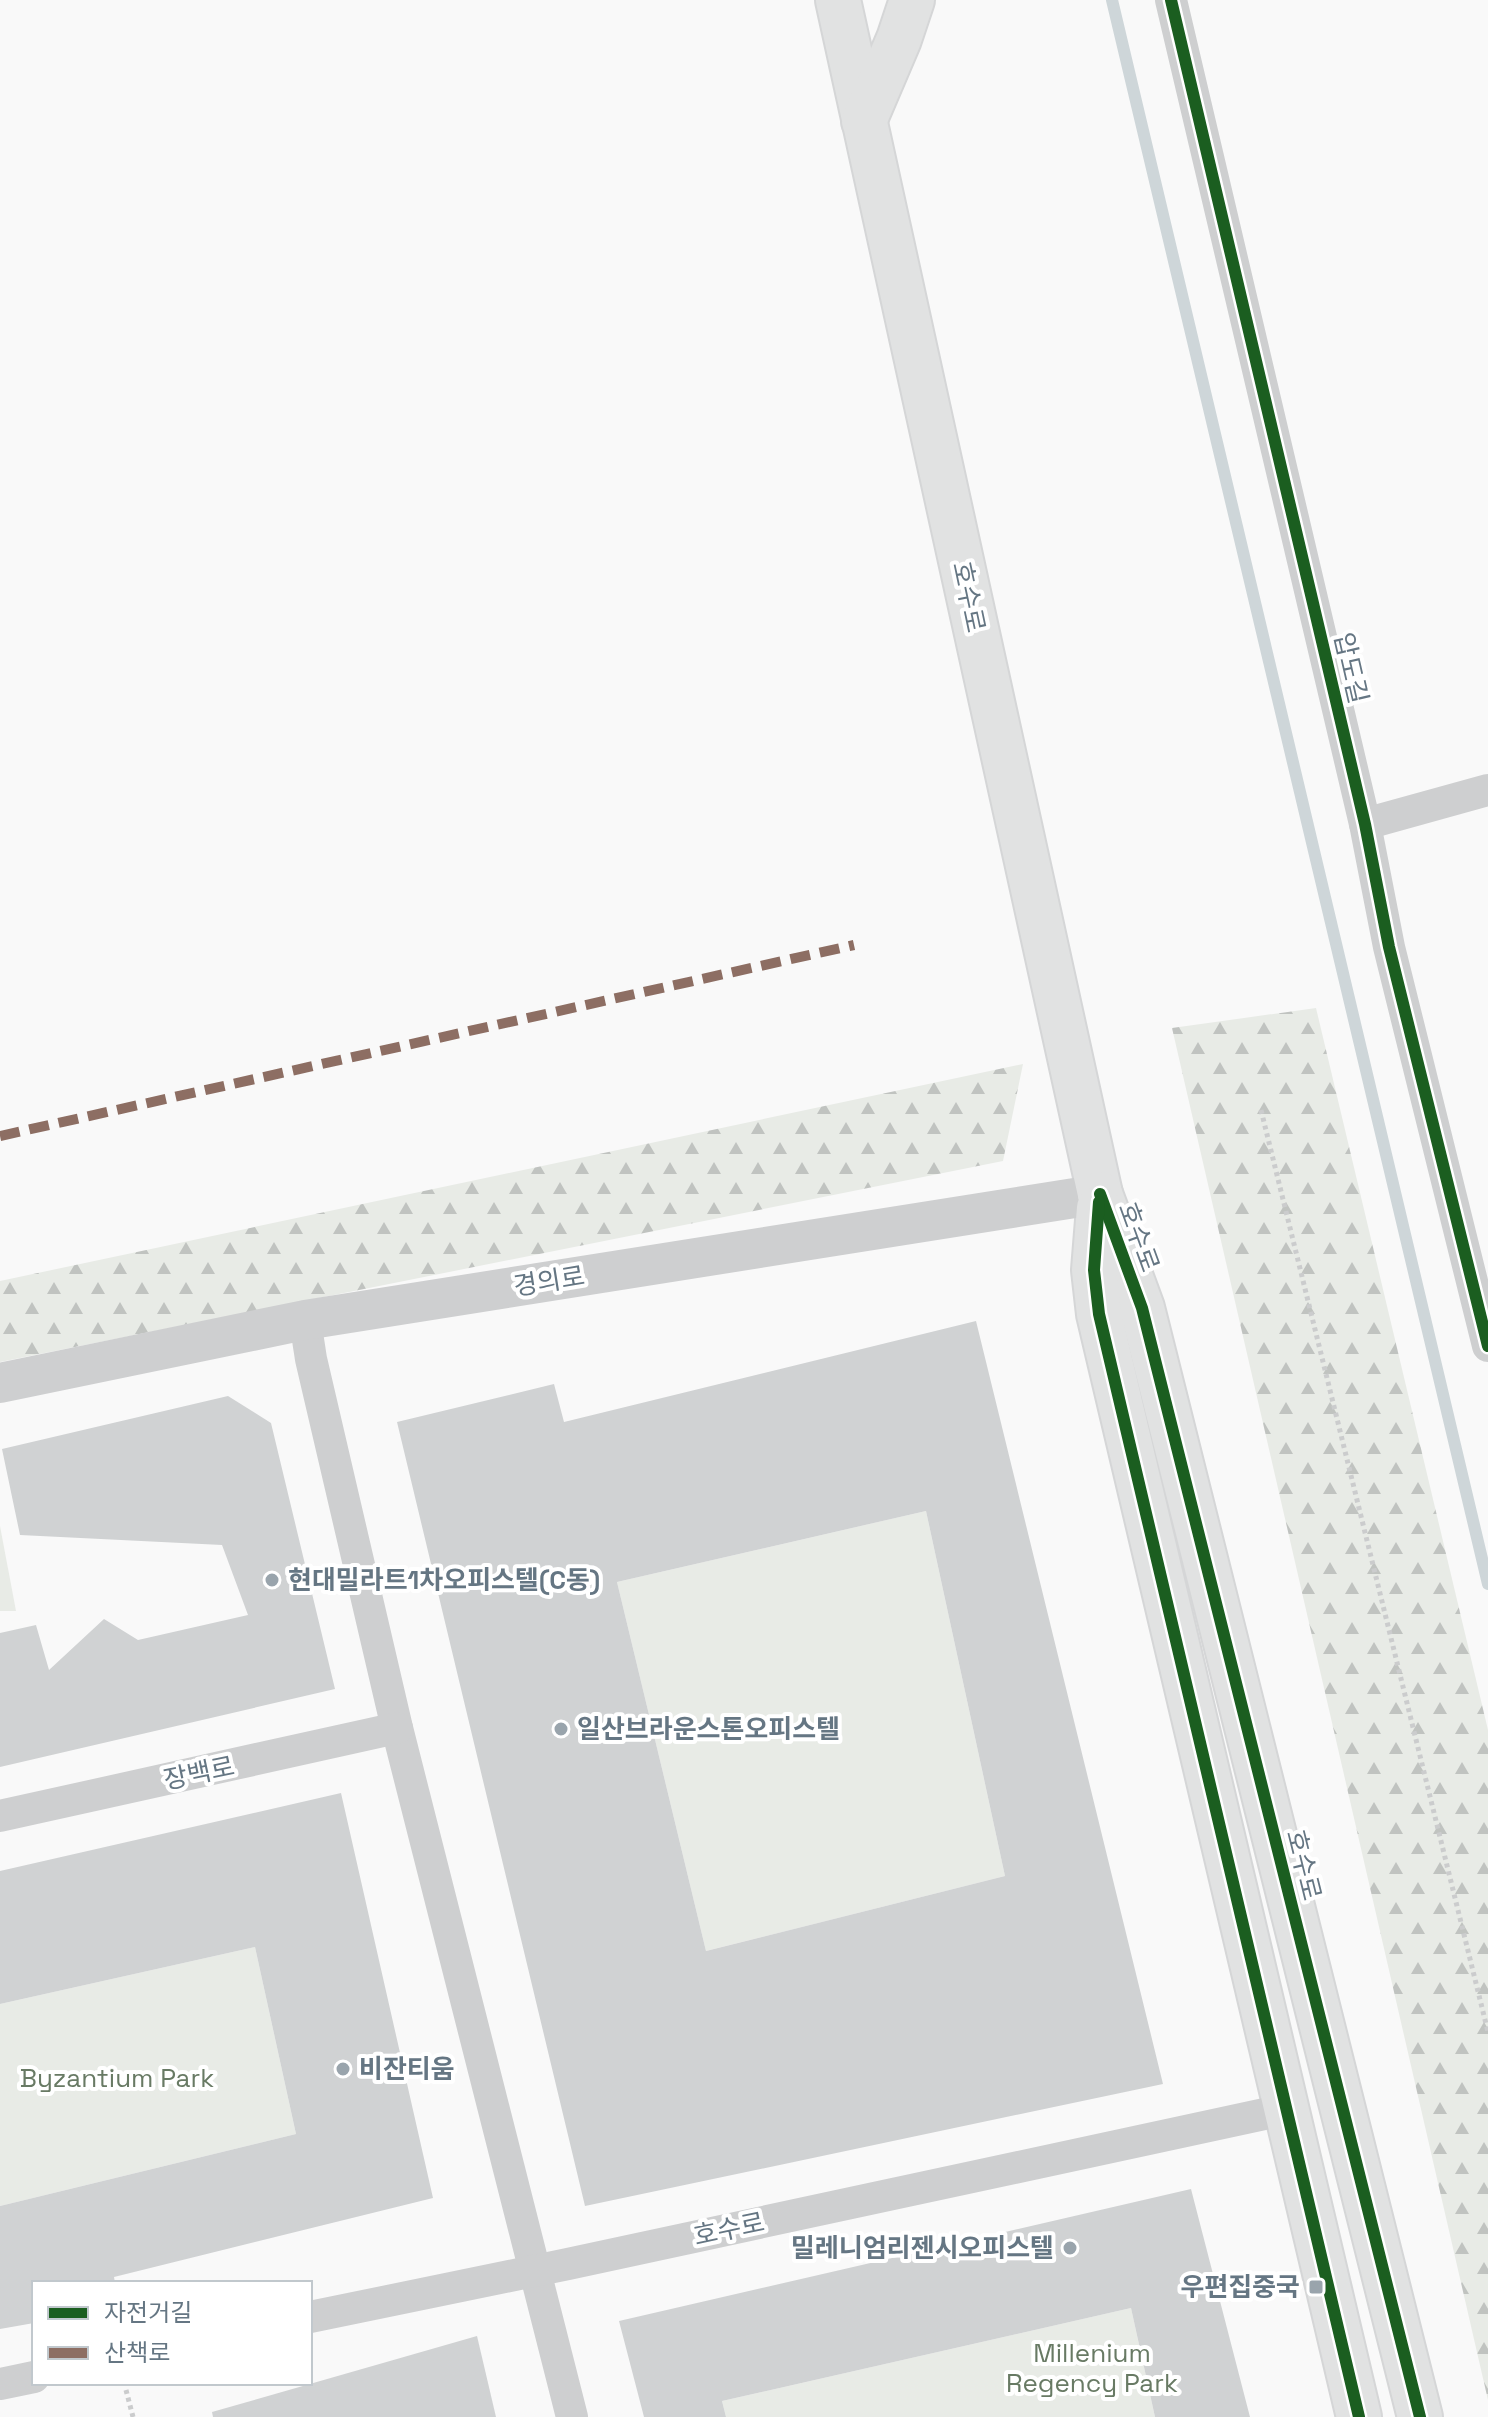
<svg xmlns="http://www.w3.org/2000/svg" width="1488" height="2417" viewBox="0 0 1488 2417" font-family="'Space Grotesk','Noto Sans KR',sans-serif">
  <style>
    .forest { fill: url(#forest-firs) }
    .park { fill: #e8ebe6 }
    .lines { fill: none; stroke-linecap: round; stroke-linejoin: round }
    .stream { stroke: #ced6d9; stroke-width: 12 }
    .building { fill: #d0d2d3; fill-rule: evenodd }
    .secondary-casing { stroke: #d5d6d7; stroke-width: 48 }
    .primary-casing { stroke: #d5d6d7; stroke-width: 48 }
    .path { stroke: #cbcccd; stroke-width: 5; stroke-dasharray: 4 4; stroke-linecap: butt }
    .minor { stroke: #cecfd0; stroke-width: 32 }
    .tertiary { stroke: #cecfd0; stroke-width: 40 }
    .secondary { stroke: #e1e2e2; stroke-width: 44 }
    .primary { stroke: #e1e2e2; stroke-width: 44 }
    .quiet { stroke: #8d6e63; stroke-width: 10; stroke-dasharray: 20 10; stroke-linecap: butt }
    .cycleway-casing { stroke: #fff; stroke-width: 17 }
    .cycleway { stroke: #1b5e20; stroke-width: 12 }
    .poi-dot { fill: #99a4ac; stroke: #fff; stroke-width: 3 }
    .labels { text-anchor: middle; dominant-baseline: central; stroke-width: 8; stroke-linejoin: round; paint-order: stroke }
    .street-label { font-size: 26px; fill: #657683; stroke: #fff }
    .poi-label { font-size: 26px; font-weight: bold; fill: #657683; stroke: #fff; text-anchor: start }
    .park-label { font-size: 26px; fill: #687a64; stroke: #fff }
  </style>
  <defs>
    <pattern id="forest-firs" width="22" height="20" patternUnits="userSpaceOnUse" patternTransform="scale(2)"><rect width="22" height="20" fill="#e8ebe6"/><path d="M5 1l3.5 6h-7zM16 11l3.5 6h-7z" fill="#c0c3c0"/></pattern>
  </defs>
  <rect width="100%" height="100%" fill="#f9f9f9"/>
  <g class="forest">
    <polygon points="1316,1008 1488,1730 1488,2400 1172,1028"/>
    <polygon points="1023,1064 1003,1161 0,1362 0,1281"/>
  </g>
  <g class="park">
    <polygon points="926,1511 1005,1876 706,1951 617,1582"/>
    <polygon points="0,1526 16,1611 0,1611"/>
    <polygon points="255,1947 296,2134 0,2206 0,2004"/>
    <polygon points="1131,2308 1155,2417 726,2417 722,2401"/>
  </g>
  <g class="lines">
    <polyline class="stream" points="1112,0 1488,1584"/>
  </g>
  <g class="building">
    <path d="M 976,1321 L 1163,2084 L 585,2206 L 397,1422 L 554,1384 L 564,1422 ZM 926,1511 L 1005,1876 L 706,1951 L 617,1582 Z"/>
    <polygon points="228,1396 271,1423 335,1689 0,1767 0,1633 36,1625 49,1670 104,1619 138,1640 248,1615 222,1545 20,1535 2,1449"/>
    <polygon points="341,1793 433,2198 114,2277 115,2283 34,2283 34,2323 0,2329 0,2206 296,2134 255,1947 0,2004 0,1871"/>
    <polygon points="1191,2189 1250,2417 1155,2417 1131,2308 722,2401 726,2417 644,2417 619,2321"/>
    <polygon points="477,2336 496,2417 213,2417 212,2412"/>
  </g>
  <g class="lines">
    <g class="secondary-casing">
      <g id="secondary">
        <polyline points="838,0 1100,1194"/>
        <polyline points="864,121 899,39 912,0"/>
      </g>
    </g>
    <g class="primary-casing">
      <g id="primary">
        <polyline points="1100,1194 1142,1308 1420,2417"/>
        <polyline points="1099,1208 1094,1270 1099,1314 1359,2417"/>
      </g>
    </g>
    <g class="path">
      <polyline points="1261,1110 1488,2032"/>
      <polyline points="126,2390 133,2417"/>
    </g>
    <g class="minor">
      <polyline points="1171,0 1365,824 1389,947 1488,1346"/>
      <polyline points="1365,824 1488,790"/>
      <polyline points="305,1320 311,1359 397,1728 572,2417"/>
      <polyline points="0,1816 397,1728"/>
      <polyline points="310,2317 568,2264 1288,2109"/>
      <polyline points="0,2384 34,2377"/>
    </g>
    <polyline class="tertiary" points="0,1383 305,1320 1100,1194"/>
    <use href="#secondary" class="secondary"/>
    <use href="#primary" class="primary"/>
    <polyline class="quiet" points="0,1136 854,945"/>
    <g class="cycleway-casing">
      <g id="cycleway">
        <polyline points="1171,0 1365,824 1389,947 1488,1346"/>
        <polyline points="1100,1194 1142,1308 1420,2417"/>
        <polyline points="1099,1202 1094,1270 1099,1314 1359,2417"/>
      </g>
    </g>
    <use href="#cycleway" class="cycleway"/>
  </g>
  <g class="poi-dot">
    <circle cx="272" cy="1580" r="8"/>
    <circle cx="561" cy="1729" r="8"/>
    <circle cx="343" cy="2069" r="8"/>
    <circle cx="1070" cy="2248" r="8"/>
    <rect x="1308" y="2279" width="16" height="16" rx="4"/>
  </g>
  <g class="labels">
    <g class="street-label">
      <text transform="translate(969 597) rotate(78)">호수로</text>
      <text transform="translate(1351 668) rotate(77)">압도길</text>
      <text transform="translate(1139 1237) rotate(70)">호수로</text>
      <text transform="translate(549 1281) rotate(-9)">경의로</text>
      <text transform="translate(199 1773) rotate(-12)">장백로</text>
      <text transform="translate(1304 1865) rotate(76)">호수로</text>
      <text transform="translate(729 2229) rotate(-12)">호수로</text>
    </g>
    <g class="poi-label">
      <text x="288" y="1580">현대밀라트1차오피스텔(C동)</text>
      <text x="577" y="1729">일산브라운스톤오피스텔</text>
      <text x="359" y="2069">비잔티움</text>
      <text x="1054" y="2248" text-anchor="end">밀레니엄리젠시오피스텔</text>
      <text x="1300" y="2287" text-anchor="end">우편집중국</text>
    </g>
    <g class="park-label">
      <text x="117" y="2078">Byzantium Park</text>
      <text x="1092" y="2353">Millenium<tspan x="1092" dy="30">Regency Park</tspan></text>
    </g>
  </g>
  <rect x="32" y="2281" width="280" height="104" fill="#ffffff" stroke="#c1c8cd" stroke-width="2"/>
  <rect x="48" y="2307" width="40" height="12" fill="#1b5e20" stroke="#c1c8cd" stroke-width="2"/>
  <text x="104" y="2321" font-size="24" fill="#657683">자전거길</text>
  <rect x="48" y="2347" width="40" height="12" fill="#8d6e63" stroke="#c1c8cd" stroke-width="2"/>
  <text x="104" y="2361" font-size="24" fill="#657683">산책로</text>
</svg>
